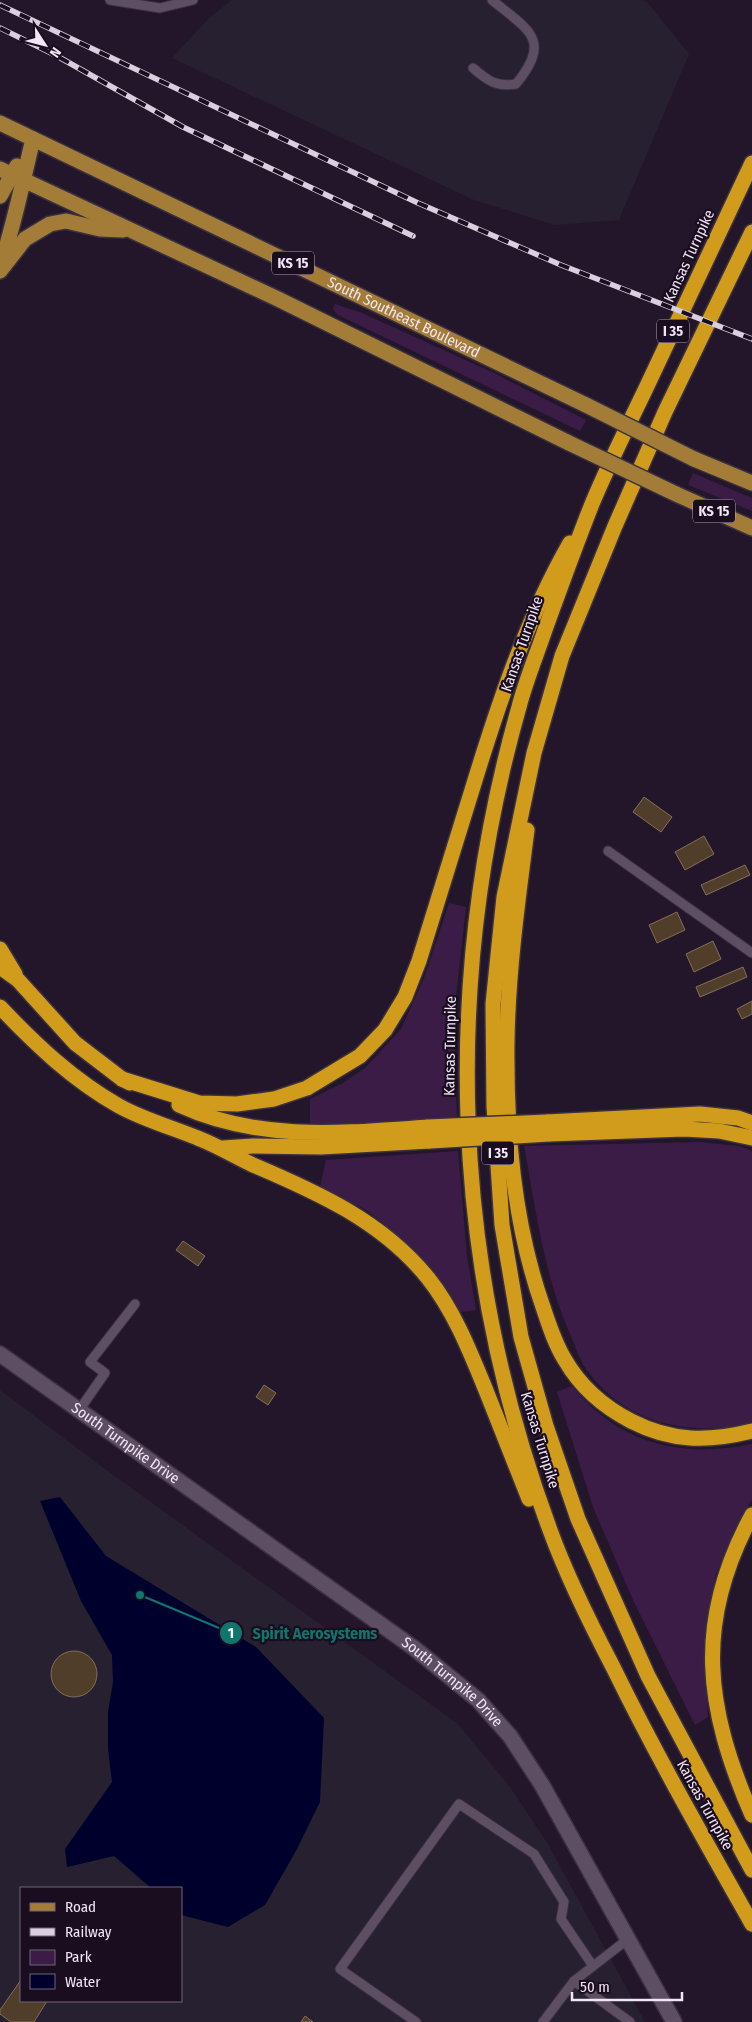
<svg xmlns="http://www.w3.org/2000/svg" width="752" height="2022" viewBox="0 0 752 2022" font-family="'Fira Sans Condensed',sans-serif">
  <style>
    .industrial { fill: #262030; fill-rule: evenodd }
    .green { fill: #3b1c47 }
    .water { fill: #00002d }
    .building { fill: #513e2a; stroke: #836f59 }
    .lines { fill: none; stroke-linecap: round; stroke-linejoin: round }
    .service-casing { stroke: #3a303f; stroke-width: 11 }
    .tertiary-casing { stroke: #3a303f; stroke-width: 18 }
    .primary-casing { stroke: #3a303f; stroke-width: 18 }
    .motorway-casing { stroke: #3a303f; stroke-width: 18 }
    .service { stroke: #5e4e64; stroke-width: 9 }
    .tertiary { stroke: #5e4e64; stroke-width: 15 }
    .primary { stroke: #a37d38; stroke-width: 15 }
    .motorway { stroke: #d19c1b; stroke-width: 15 }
    .rail-casing { stroke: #d9cfde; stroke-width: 5.5 }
    .rail { stroke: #1b0d20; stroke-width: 4; stroke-dasharray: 11; stroke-linecap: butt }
    .primary-bridge-casing { stroke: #3a303f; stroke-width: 18; stroke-linecap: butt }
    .motorway-bridge-casing { stroke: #3a303f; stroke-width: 18; stroke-linecap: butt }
    .primary-bridge { stroke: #a37d38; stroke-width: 15 }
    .motorway-bridge { stroke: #d19c1b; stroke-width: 15 }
    .labels { text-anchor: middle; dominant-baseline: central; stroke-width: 4.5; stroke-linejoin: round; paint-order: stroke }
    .shield { fill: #1b0d20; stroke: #b0a5b4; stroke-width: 1 }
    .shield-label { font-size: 14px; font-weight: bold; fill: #f0e6f4 }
    .street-label { font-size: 15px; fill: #f0e6f4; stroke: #1b0d20 }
    .leader { fill: none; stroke: #0f766e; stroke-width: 2 }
    .callout-dot { fill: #0f766e; stroke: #1b0d20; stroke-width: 2 }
    .mark-label { font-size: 15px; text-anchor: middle; font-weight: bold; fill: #fff }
    .callout-label { font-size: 16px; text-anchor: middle; font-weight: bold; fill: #0f766e; stroke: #1b0d20; stroke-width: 4.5; stroke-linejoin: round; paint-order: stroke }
  </style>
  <rect width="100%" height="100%" fill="#24162a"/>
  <g class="industrial">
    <polygon points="232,0 643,0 648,3 689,54 619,220 555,225 474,200 172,58 210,17"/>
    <path d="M 0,1390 L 101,1466 L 458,1724 L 510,1787 L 548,1844 L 645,2022 L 0,2022 ZM 21,1888 L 181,1888 L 181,2001 L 21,2001 Z"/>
  </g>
  <g class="green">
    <polygon points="335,304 362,313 494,373 586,420 580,431 338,315 333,309"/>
    <polygon points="693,473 752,498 752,511 688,485"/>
    <polygon points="449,903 466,907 454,1014 457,1121 420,1123 310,1124 310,1099 343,1083 365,1068 401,1029 424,978"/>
    <path d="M 699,1142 L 739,1146 L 752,1151 L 752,1424 C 688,1436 626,1425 586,1369 C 579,1359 575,1345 570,1334 C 544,1275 536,1210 524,1146 Z"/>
    <polygon points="458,1151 467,1256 476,1310 460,1312 439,1279 385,1225 368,1211 320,1187 326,1160"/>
    <path d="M 572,1386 C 619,1444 681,1459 752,1444 L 752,1499 L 736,1530 L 716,1574 L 708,1621 L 704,1660 L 708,1717 L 695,1725 L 633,1600 L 593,1507 L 557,1392 Z"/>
  </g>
  <polygon class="water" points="60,1497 106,1556 256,1647 324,1718 320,1802 296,1851 265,1905 228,1927 181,1915 181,1888 151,1888 114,1856 67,1867 65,1849 112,1782 108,1749 108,1712 113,1682 112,1655 81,1601 40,1501"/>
  <g class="building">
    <polygon points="644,797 672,817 661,832 633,812"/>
    <polygon points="704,836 714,854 685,870 675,852"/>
    <polygon points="745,865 750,875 706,895 701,885"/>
    <polygon points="677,912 685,930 657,943 649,925"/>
    <polygon points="713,941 721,959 694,972 686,954"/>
    <polygon points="743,967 747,977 700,997 696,987"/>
    <polygon points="752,1001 752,1014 742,1019 737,1009"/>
    <polygon points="183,1241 205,1256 198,1266 176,1250"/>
    <polygon points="264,1385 276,1393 268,1405 256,1397"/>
    <circle cx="74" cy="1674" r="23"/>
    <polygon points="21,1980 21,2001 47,2001 34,2022 11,2022 0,2014 0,2010"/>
    <polygon points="305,2016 313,2022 301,2022"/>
  </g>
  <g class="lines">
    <g class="service-casing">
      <g id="service">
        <polyline points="110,0 160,8 193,0"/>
        <path d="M 473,68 C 488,81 496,87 516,84 C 553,39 528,30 492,0"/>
        <polyline points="608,851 752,953"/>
        <polyline points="80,1409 105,1373 90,1362 135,1304"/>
        <polyline points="574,1981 630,2022"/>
        <polyline points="416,2022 340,1969 459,1804 534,1854 564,1902 561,1919 593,1966"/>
        <polyline points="543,2022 574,1981 628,1939"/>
      </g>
    </g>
    <g class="tertiary-casing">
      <g id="tertiary">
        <path id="s1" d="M 0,1354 L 414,1648 L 478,1700 L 510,1736 L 542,1785 L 674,2022"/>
      </g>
    </g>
    <g class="primary-casing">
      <g id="primary">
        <path id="s2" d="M 0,123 L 586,405"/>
        <polyline points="0,169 278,299 569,443"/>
        <polyline points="0,196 17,166"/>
        <path d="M 2,261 C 15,221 23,180 33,139"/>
        <polyline points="0,271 25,239 50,224 66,221 100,229 123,230"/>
        <polyline points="694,459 752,483"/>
        <polyline points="676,494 752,528"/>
      </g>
    </g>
    <g class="motorway-casing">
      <g id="motorway">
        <path d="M 752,163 C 717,236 683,310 648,384 C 629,424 609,463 592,504 C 576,544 561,586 546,627 C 537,654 526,680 519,707 C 441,982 451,1263 550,1530 C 567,1577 590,1623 613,1667 C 656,1755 704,1839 752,1924"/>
        <polyline points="752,232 665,412 615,526 562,656 534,753 504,897 493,1004 494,1106 502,1225 521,1337 546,1426 578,1519 648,1676 752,1870"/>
        <path d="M 527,830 C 518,900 508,971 507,1042 C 506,1131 513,1222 543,1307 C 549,1325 555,1344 565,1360 C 580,1386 604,1407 631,1421 C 672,1442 708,1442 752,1431"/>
        <polyline points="0,949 15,974"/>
        <polyline points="0,967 18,980 75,1043 122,1079 130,1083"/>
        <path d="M 0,1007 C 36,1045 73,1080 119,1106 C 144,1120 174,1128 200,1139 C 218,1146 234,1156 251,1164 C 317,1192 382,1221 428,1278 C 455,1312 471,1354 487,1393 C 501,1428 515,1464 529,1499"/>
        <path d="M 122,1079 L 199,1103 L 237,1104 L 274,1099 L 307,1088 L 360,1056 L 385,1030 L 405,997 L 419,961 C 437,904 454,847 472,790 C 498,705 526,620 570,543"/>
        <path d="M 179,1105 C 259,1142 343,1133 428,1127"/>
        <polyline points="547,1122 700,1114 738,1118 752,1123"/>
        <polyline points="549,1134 684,1129 719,1131 752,1138"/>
        <polyline points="223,1148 253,1146 321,1147 430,1141"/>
        <path d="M 752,1515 C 694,1622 705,1707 752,1815"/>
      </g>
    </g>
    <use href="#service" class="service"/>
    <use href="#tertiary" class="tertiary"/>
    <use href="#primary" class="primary"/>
    <use href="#motorway" class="motorway"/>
    <g class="rail-casing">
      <g id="rail">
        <polyline points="0,5 418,203 561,265 752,339"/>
        <polyline points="0,28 57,56 183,127 413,236"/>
      </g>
    </g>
    <use href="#rail" class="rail"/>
    <g class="primary-bridge-casing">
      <g id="primary-bridge">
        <polyline points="586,405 694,459"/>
        <polyline points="569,443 676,494"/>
      </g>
    </g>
    <g class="motorway-bridge-casing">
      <g id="motorway-bridge">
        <polyline points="428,1127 547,1122"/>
        <polyline points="430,1141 549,1134"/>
      </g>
    </g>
    <use href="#primary-bridge" class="primary-bridge"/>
    <use href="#motorway-bridge" class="motorway-bridge"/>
  </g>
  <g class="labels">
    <g class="shield">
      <rect x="272" y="251.5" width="42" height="23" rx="4"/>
      <rect x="657" y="319.5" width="32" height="23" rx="4"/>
      <rect x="693" y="499.5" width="42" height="23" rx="4"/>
      <rect x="482" y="1141.5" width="32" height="23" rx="4"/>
    </g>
    <g class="shield-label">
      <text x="293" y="263">KS 15</text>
      <text x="673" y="331">I 35</text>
      <text x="714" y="511">KS 15</text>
      <text x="498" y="1153">I 35</text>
    </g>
    <g class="street-label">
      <text transform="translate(689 256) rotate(-65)">Kansas Turnpike</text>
      <text stroke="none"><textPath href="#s2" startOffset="448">South Southeast Boulevard</textPath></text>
      <text transform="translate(522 644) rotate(-71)">Kansas Turnpike</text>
      <text transform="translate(450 1046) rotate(-89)">Kansas Turnpike</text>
      <text transform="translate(540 1440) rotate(73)">Kansas Turnpike</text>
      <text stroke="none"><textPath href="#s1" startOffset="154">South Turnpike Drive</textPath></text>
      <text stroke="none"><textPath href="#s1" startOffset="559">South Turnpike Drive</textPath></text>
      <text transform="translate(705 1805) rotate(61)">Kansas Turnpike</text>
    </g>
  </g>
  <path class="leader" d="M140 1595L231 1633"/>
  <g class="callout-dot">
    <circle cx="140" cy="1595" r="5"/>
    <circle cx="231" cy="1633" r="12"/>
  </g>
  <g class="mark-label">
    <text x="231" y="1638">1</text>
  </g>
  <g class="callout-label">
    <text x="315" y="1639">Spirit Aerosystems</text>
  </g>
  <rect x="20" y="1887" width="162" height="115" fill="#1b0d20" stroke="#706475"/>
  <rect x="30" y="1903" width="25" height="8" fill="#a37d38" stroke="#706475"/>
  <text x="65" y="1912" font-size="15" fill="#f0e6f4">Road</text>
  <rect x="30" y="1928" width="25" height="8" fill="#d9cfde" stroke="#706475"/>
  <text x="65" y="1937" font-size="15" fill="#f0e6f4">Railway</text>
  <rect x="30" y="1950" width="25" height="15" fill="#3b1c47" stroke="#706475"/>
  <text x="65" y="1962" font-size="15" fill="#f0e6f4">Park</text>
  <rect x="30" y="1974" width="25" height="15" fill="#00002d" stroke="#706475"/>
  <text x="65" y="1987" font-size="15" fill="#f0e6f4">Water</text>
  <g transform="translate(45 45) rotate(126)" stroke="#1b0d20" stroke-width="4" paint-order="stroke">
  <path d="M0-4L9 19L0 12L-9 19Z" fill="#f0e6f4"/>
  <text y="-8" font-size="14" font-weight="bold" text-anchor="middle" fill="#f0e6f4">N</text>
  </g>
  <path d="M572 1992v8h110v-8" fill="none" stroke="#f0e6f4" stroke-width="2.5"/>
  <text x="580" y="1992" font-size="15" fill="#f0e6f4" stroke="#1b0d20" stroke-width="4" paint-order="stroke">50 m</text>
</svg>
